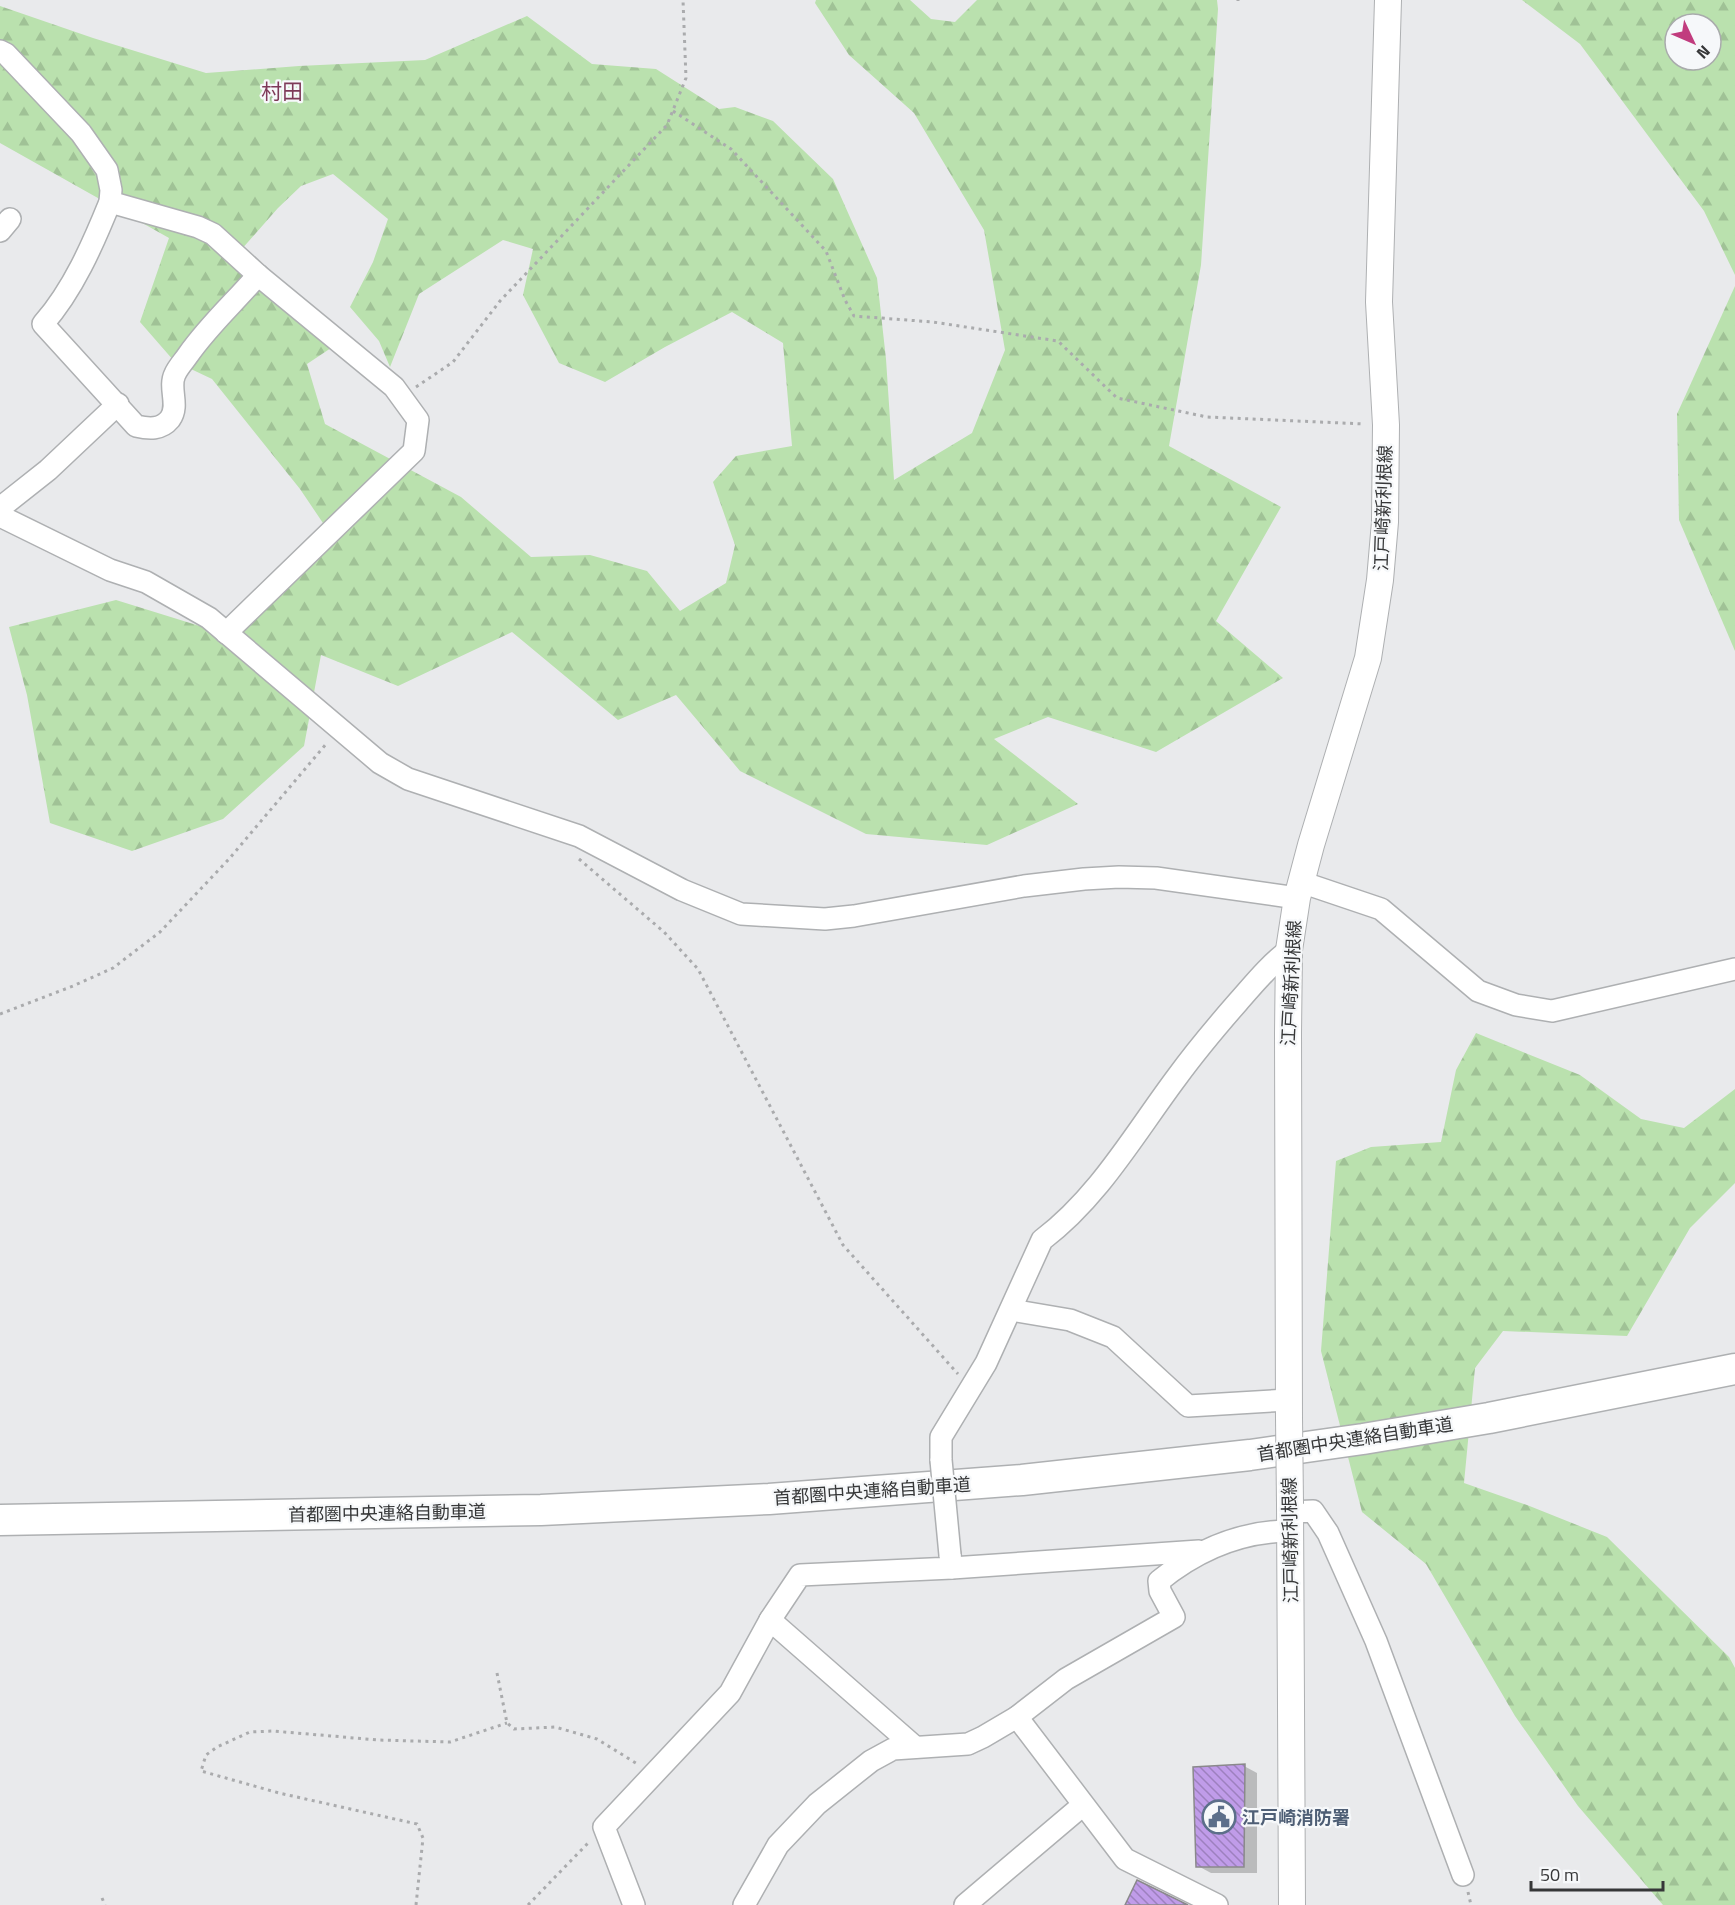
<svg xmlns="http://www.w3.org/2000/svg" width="1735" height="1905" viewBox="0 0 1735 1905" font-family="'Titillium Web','Noto Sans JP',sans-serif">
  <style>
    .forest { fill: url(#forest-firs); fill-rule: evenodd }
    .shadow { fill: #0003 }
    .building { fill: url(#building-back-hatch); stroke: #8a898b; stroke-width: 1.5 }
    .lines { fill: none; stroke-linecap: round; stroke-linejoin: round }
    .minor-casing { stroke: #aeb0b2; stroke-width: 24 }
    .major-casing { stroke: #aeb0b2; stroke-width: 28 }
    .highway-casing { stroke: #aeb0b2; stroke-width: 33 }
    .path { stroke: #aaabad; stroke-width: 3; stroke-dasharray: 3 4.5; stroke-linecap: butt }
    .minor { stroke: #fff; stroke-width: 21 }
    .major { stroke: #fff; stroke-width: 26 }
    .highway { stroke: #fff; stroke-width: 30 }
    .minor-bridge-casing { stroke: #aeb0b2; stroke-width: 24; stroke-linecap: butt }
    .major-bridge-casing { stroke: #aeb0b2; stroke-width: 28; stroke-linecap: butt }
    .minor-bridge { stroke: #fff; stroke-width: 21 }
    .major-bridge { stroke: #fff; stroke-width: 26 }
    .labels { text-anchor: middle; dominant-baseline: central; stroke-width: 4.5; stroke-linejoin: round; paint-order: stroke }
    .street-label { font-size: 18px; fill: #363738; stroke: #f6f8fa }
    .service-label { font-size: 18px; font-weight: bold; fill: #4e5e75; stroke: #f6f8fa; text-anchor: start }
    .quarter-label { font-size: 21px; fill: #7e3a58; stroke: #f6f8fa }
  </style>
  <defs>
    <pattern id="forest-firs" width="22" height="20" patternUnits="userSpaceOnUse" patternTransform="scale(1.5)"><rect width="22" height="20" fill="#bae1ae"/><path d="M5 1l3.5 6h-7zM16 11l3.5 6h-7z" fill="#a0c296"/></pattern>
    <pattern id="building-back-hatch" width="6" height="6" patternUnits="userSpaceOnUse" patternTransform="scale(1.5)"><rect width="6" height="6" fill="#c09ce9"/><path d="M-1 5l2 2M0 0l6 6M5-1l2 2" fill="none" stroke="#9d80be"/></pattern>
  </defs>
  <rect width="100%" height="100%" fill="#e9eaec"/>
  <g class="forest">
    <path d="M 816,0 L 910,0 L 931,19 L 955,22 L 977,0 L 1217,0 L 1218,9 L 1201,265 L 1169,446 L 1281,507 L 1216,621 L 1283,678 L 1156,752 L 1048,717 L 994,739 L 1078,804 L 987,845 L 866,834 L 740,771 L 676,695 L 618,720 L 512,632 L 398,686 L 321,655 L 304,746 L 223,819 L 132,851 L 50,823 L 27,695 L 9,627 L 116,600 L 219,632 L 327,529 L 300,489 L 212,379 L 174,361 L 140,322 L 169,238 L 0,143 L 0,6 L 93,38 L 206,73 L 299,66 L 425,60 L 527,16 L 592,64 L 656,69 L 719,109 L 735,107 L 773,121 L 833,179 L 877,278 L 886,359 L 894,480 L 972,433 L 1005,350 L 984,230 L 914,113 L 849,55 L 815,3 ZM 333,174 L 388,219 L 373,262 L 350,307 L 379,341 L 390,367 L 419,294 L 503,240 L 533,249 L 523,295 L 559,363 L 605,382 L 665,347 L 732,312 L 783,343 L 792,446 L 736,456 L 713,482 L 735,545 L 726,583 L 680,611 L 647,571 L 590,555 L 531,557 L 461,497 L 325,424 L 307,364 L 334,346 L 240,251 L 278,208 L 301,186 Z"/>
    <path d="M 1522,0 L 1735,0 L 1735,275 L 1704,211 L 1580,44 ZM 1675,24 L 1711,24 L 1711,60 L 1675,60 Z"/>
    <polygon points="1735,286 1735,651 1679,520 1677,414"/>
    <polygon points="1476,1033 1580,1075 1641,1119 1684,1128 1735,1089 1735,1183 1690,1228 1627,1336 1503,1331 1475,1368 1464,1483 1527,1505 1607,1537 1729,1657 1735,1668 1735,1905 1663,1905 1578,1806 1515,1716 1426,1564 1362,1512 1321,1351 1336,1161 1371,1147 1441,1142 1456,1070"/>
  </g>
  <polygon class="shadow" points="1244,1766 1257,1773 1257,1873 1211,1873 1198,1866"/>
  <g class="building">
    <polygon points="1245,1764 1244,1867 1196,1867 1193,1767"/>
    <polygon points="1137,1880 1188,1905 1125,1905"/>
  </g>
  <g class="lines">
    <g class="minor-casing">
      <g id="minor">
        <path d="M 0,51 L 6,54 L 81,133 L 107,170 L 111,190 L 110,202 C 93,244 73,290 43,324 L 136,426 C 149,429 161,430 170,419 C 180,405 168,388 175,374 C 178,367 184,361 188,355 C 209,325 235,302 258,275"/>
        <polyline points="110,202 198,227 213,234 258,275 394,387 418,420 414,451 226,633"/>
        <polyline points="0,231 10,219"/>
        <polyline points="0,508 48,470 118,404"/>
        <polyline points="0,516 110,570 146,582 209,618 380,763 408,779 579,836 682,890 741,914 825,919 854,916 1024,886 1084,879 1119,877 1156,878 1297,898"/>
        <polyline points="1301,882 1381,909 1478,991 1516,1005 1552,1011 1735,969"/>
        <polyline points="1011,1310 1070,1320 1113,1337 1188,1406 1288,1400"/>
        <path d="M 941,1460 L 941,1437 L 986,1363 L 1042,1240 C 1099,1197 1135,1133 1177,1077 C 1196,1051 1217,1026 1238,1002 C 1254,984 1269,965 1289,950"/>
        <polyline points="1290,1512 1313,1511 1328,1533 1376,1641 1463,1875"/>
        <polyline points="952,1568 1199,1551"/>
        <polyline points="770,1620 915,1747"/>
        <polyline points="1017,1717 1125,1859 1217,1905"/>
        <polyline points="634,1905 604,1827 730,1693 770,1620 800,1575 952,1568 950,1555"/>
        <path d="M 744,1905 L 778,1845 L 817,1804 L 871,1761 L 893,1749 L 968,1744 L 983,1737 L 1017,1717 L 1066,1679 L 1174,1617 L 1160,1591 L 1159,1581 C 1197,1550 1241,1531 1291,1531"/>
        <polyline points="965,1905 1083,1805"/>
      </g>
    </g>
    <g class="major-casing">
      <g id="major">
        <polyline points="1289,1418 1288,1033 1289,950 1297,898 1311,845 1368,658 1380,580 1385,522 1386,425 1379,302 1388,0"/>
        <polyline points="1290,1504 1292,1905"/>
      </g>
    </g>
    <g class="highway-casing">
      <polyline id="highway" points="0,1520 541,1510 769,1499 1022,1480 1250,1455 1363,1439 1489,1418 1735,1369"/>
    </g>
    <g class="path">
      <polyline points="1238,0 1238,1"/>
      <polyline points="673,111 731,149 826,251 845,300 854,316 933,322 1058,341 1117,398 1207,417 1365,424"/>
      <polyline points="416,387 453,362 500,301 667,125 686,78 683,0"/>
      <polyline points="579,859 664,932 698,969 843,1245 958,1374"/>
      <polyline points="0,1014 73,986 113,968 160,932 229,859 327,743"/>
      <polyline points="497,1673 507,1723 514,1729 555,1727 597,1739 639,1765"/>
      <polyline points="1468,1892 1471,1905"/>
      <polyline points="102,1898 105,1905"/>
      <polyline points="416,1905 423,1838 417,1824 279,1793 201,1771 206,1755 217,1747 250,1732 273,1731 378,1740 450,1742 507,1723"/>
      <polyline points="528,1905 590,1841"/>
    </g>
    <use href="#minor" class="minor"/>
    <use href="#major" class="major"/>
    <use href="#highway" class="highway"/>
    <g class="minor-bridge-casing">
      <polyline id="minor-bridge" points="941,1460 950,1555"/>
    </g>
    <g class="major-bridge-casing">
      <polyline id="major-bridge" points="1289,1418 1290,1504"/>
    </g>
    <use href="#minor-bridge" class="minor-bridge"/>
    <use href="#major-bridge" class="major-bridge"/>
  </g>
  <defs>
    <g id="civic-ring" transform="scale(1.725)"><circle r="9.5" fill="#f6f8fa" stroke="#5c6f8a" stroke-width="1.5"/><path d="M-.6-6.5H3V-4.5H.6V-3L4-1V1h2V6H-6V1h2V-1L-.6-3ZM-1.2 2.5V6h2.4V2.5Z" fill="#5c6f8a"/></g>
  </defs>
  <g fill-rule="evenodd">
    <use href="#civic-ring" x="1219" y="1817"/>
  </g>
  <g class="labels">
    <g class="street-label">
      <text transform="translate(1383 508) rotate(-88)">江戸崎新利根線</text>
      <text transform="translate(1291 983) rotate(-87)">江戸崎新利根線</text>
      <text transform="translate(1355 1439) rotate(-9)">首都圏中央連絡自動車道</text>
      <text transform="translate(872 1491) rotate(-4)">首都圏中央連絡自動車道</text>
      <text transform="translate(387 1513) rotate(-1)">首都圏中央連絡自動車道</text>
      <text transform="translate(1290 1540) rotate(-91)">江戸崎新利根線</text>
    </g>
    <g class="service-label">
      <text x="1242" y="1817">江戸崎消防署</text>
    </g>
    <g class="quarter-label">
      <text x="282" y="91">村田</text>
    </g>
  </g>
  <g transform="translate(1693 42) rotate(134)"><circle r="28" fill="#f6f8fa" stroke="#a9abac" stroke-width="1.5"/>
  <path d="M0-4.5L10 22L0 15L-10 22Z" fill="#c13c7e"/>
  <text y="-9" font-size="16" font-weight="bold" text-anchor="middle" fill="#363738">N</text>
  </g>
  <path d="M1531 1881v9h132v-9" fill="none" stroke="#363738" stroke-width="3"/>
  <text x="1540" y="1881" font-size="18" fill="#363738" stroke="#f6f8fa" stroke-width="4.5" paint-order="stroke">50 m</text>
</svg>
